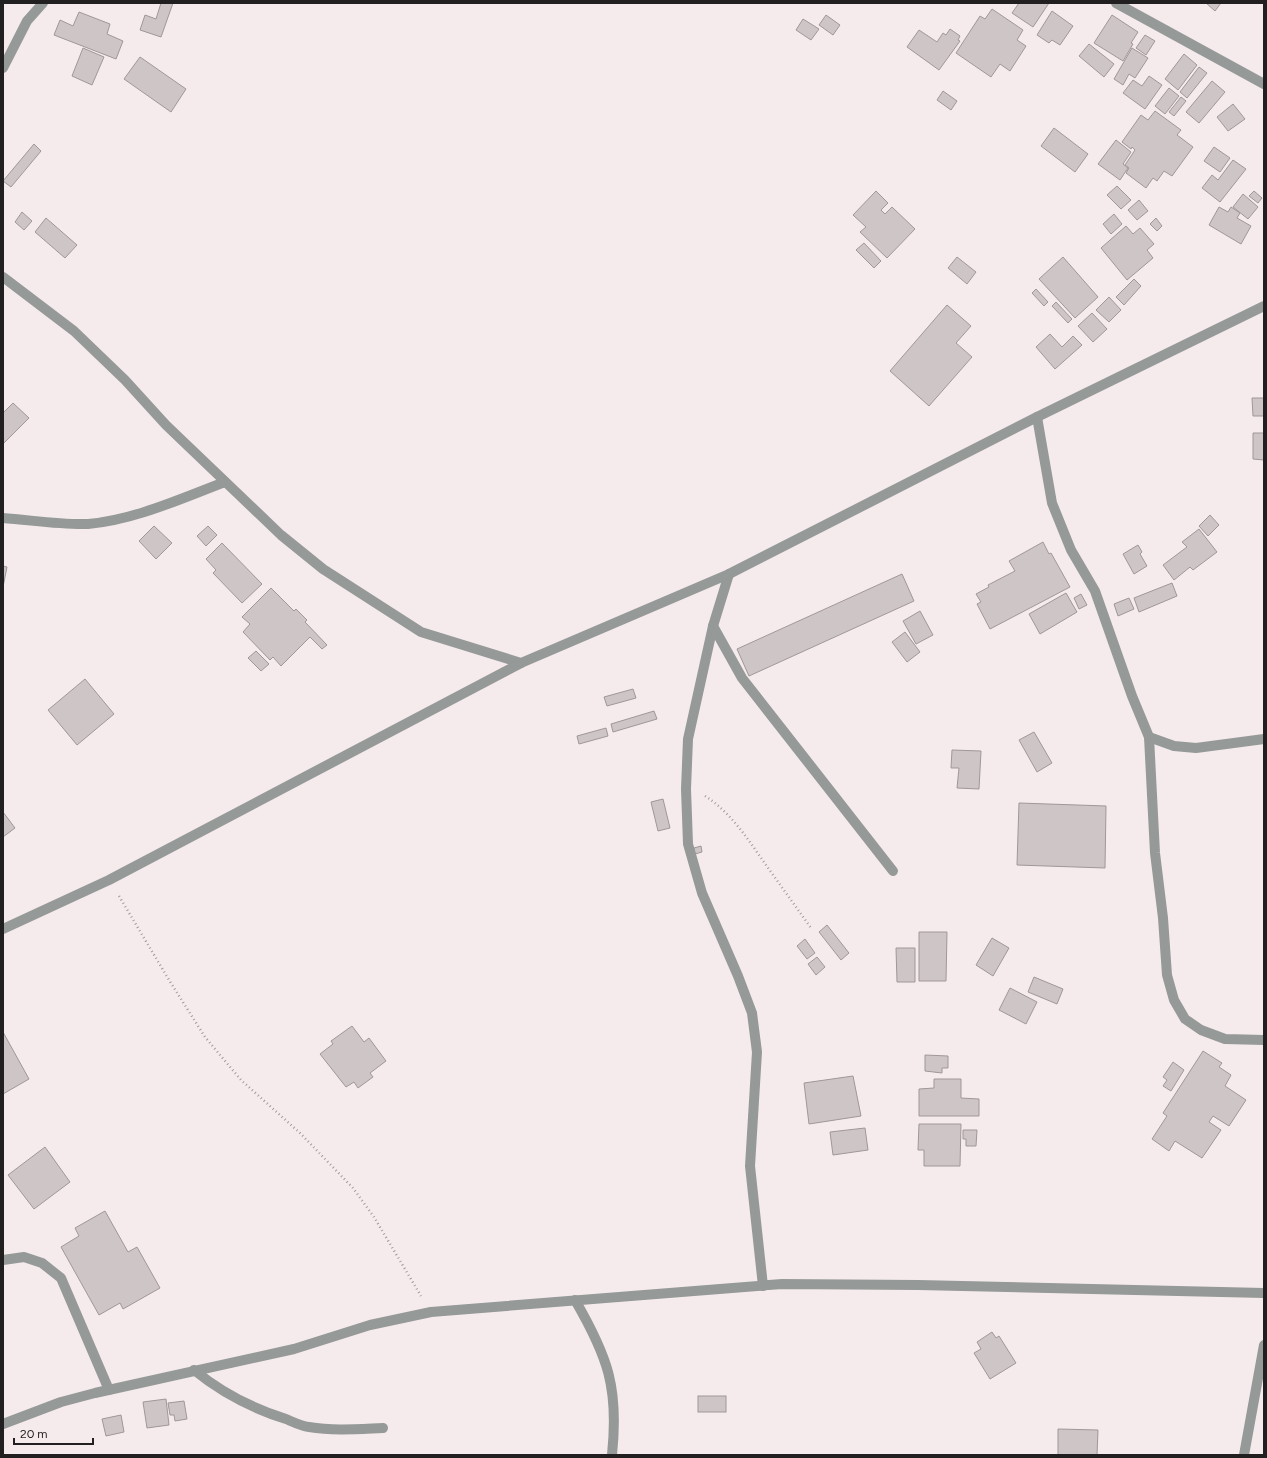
<svg xmlns="http://www.w3.org/2000/svg" width="1267" height="1458" viewBox="0 0 1267 1458" font-family="Figtree,sans-serif">
  <style>
    .building { fill: #cec5c7; stroke: #a09798 }
    .lines { fill: none; stroke-linecap: round; stroke-linejoin: round }
    .path { stroke: #a29a9c; stroke-width: 2.5; stroke-dasharray: 1 3; stroke-linecap: butt }
    .minor { stroke: #959997; stroke-width: 10 }
  </style>
  <rect width="100%" height="100%" fill="#f5ebed"/>
  <g class="building">
    <polygon points="161,3 173,3 161,37 140,30 145,15 156,19"/>
    <polygon points="1019,3 1049,3 1033,27 1012,13"/>
    <polygon points="1206,3 1221,3 1215,11"/>
    <polygon points="992,9 1023,30 1017,40 1026,46 1010,71 1000,64 991,77 956,53 980,16 985,19"/>
    <polygon points="1052,11 1073,26 1060,45 1052,40 1049,43 1037,35"/>
    <polygon points="79,12 110,24 107,34 123,41 116,59 54,35 60,20 73,26"/>
    <polygon points="826,15 840,25 833,35 819,25"/>
    <polygon points="1112,15 1138,32 1131,43 1133,44 1123,61 1094,43"/>
    <polygon points="803,19 819,29 811,40 796,30"/>
    <polygon points="950,29 960,36 958,40 960,41 939,70 907,47 919,30 937,42 943,33 946,35"/>
    <polygon points="1145,35 1155,41 1146,55 1136,48"/>
    <polygon points="1089,44 1114,64 1104,77 1079,56"/>
    <polygon points="83,48 104,57 92,85 72,76"/>
    <polygon points="1132,48 1148,58 1135,78 1129,74 1123,85 1114,79"/>
    <polygon points="1184,54 1197,65 1178,90 1165,79"/>
    <polygon points="140,57 186,89 171,112 124,79"/>
    <polygon points="1199,67 1207,73 1187,98 1180,92"/>
    <polygon points="1149,76 1162,85 1145,109 1123,93 1133,80 1142,86"/>
    <polygon points="1212,81 1225,92 1199,123 1186,112"/>
    <polygon points="1169,88 1179,96 1165,114 1155,106"/>
    <polygon points="943,91 957,101 951,110 937,100"/>
    <polygon points="1181,97 1186,101 1174,116 1169,112"/>
    <polygon points="1233,104 1245,119 1228,131 1217,117"/>
    <polygon points="1155,111 1181,130 1177,135 1193,147 1172,176 1164,171 1157,181 1153,178 1146,188 1126,173 1129,168 1125,165 1135,150 1132,147 1131,149 1122,142 1141,115 1148,120"/>
    <polygon points="1054,128 1088,154 1075,172 1041,146"/>
    <polygon points="1116,140 1131,152 1123,164 1128,168 1120,180 1098,164"/>
    <polygon points="34,144 41,151 11,187 3,181"/>
    <polygon points="1214,147 1230,158 1220,172 1204,161"/>
    <polygon points="1233,160 1246,169 1220,202 1202,188 1212,175 1218,180"/>
    <polygon points="1117,186 1131,200 1121,209 1107,195"/>
    <polygon points="876,191 888,203 881,210 885,214 892,207 915,229 887,258 860,232 866,227 853,215"/>
    <polygon points="1254,191 1262,198 1258,203 1249,196"/>
    <polygon points="1243,194 1258,207 1248,219 1233,207"/>
    <polygon points="1139,200 1148,211 1137,220 1128,210"/>
    <polygon points="1219,207 1228,212 1231,207 1240,213 1237,218 1251,226 1241,244 1209,225"/>
    <polygon points="22,212 32,221 24,230 15,222"/>
    <polygon points="1114,214 1122,224 1111,234 1103,224"/>
    <polygon points="46,218 77,245 65,258 35,232"/>
    <polygon points="1156,218 1162,226 1157,231 1150,224"/>
    <polygon points="1126,226 1133,234 1140,228 1154,244 1147,250 1153,258 1127,280 1101,248"/>
    <polygon points="864,243 881,261 874,268 856,250"/>
    <polygon points="957,257 976,272 967,284 948,268"/>
    <polygon points="1063,257 1098,297 1075,318 1039,279"/>
    <polygon points="1134,279 1141,286 1124,305 1116,297"/>
    <polygon points="1036,289 1048,302 1044,306 1032,293"/>
    <polygon points="1109,297 1121,310 1109,322 1096,310"/>
    <polygon points="1056,302 1072,319 1068,323 1052,306"/>
    <polygon points="947,305 971,326 956,343 972,357 929,406 890,371"/>
    <polygon points="1092,313 1107,329 1093,342 1078,326"/>
    <polygon points="1050,334 1062,347 1073,336 1082,345 1055,369 1036,347"/>
    <polygon points="1252,398 1264,398 1264,416 1253,416"/>
    <polygon points="13,403 29,418 3,444 3,413"/>
    <polygon points="1253,433 1264,433 1264,460 1253,459"/>
    <polygon points="1210,515 1219,525 1208,536 1199,526"/>
    <polygon points="154,526 172,543 156,559 139,541"/>
    <polygon points="208,526 217,535 206,546 197,536"/>
    <polygon points="1199,529 1217,552 1193,570 1190,567 1174,580 1163,565 1187,547 1182,542"/>
    <polygon points="1043,542 1049,554 1051,553 1070,587 990,629 977,604 981,602 976,594 989,587 988,585 1015,571 1009,561"/>
    <polygon points="222,543 262,584 242,603 213,573 216,570 206,559"/>
    <polygon points="1138,545 1142,552 1140,554 1147,566 1134,574 1123,554"/>
    <polygon points="3,566 7,567 3,587"/>
    <polygon points="902,574 914,601 749,676 737,649"/>
    <polygon points="1172,583 1177,596 1139,612 1134,598"/>
    <polygon points="271,588 294,611 296,609 307,620 305,622 327,645 322,649 310,637 281,666 273,657 270,660 243,632 250,624 242,617"/>
    <polygon points="1066,593 1077,612 1040,634 1029,614"/>
    <polygon points="1081,594 1087,605 1079,609 1074,598"/>
    <polygon points="1129,598 1134,609 1118,616 1114,604"/>
    <polygon points="920,611 933,635 916,644 903,621"/>
    <polygon points="905,632 920,652 907,662 892,642"/>
    <polygon points="256,651 269,664 261,671 248,658"/>
    <polygon points="85,679 114,714 77,745 48,710"/>
    <polygon points="633,689 636,698 607,706 604,697"/>
    <polygon points="654,711 657,719 613,732 611,724"/>
    <polygon points="606,728 608,736 579,744 577,736"/>
    <polygon points="1034,732 1052,763 1037,772 1019,740"/>
    <polygon points="952,750 981,751 979,789 957,788 959,768 951,768"/>
    <polygon points="663,799 670,828 658,831 651,802"/>
    <polygon points="1019,803 1106,806 1105,868 1017,865"/>
    <polygon points="3,812 15,828 3,837"/>
    <polygon points="701,846 702,852 695,854 694,848"/>
    <polygon points="827,925 849,953 841,960 819,932"/>
    <polygon points="919,932 947,932 946,981 919,981"/>
    <polygon points="992,938 1009,948 993,976 976,965"/>
    <polygon points="805,939 815,953 807,959 797,946"/>
    <polygon points="896,948 915,948 915,982 897,982"/>
    <polygon points="817,957 825,967 816,975 808,964"/>
    <polygon points="1034,977 1063,989 1057,1004 1028,992"/>
    <polygon points="1010,988 1037,1002 1026,1024 999,1010"/>
    <polygon points="352,1026 364,1042 369,1038 386,1061 370,1073 373,1077 358,1088 354,1082 346,1087 320,1054 333,1044 331,1041"/>
    <polygon points="3,1032 29,1079 3,1094"/>
    <polygon points="1203,1051 1222,1063 1219,1067 1231,1075 1225,1086 1246,1100 1229,1126 1213,1116 1209,1122 1221,1130 1202,1158 1175,1141 1169,1151 1152,1139 1167,1116 1163,1113"/>
    <polygon points="925,1055 948,1056 948,1068 942,1068 942,1073 925,1071"/>
    <polygon points="1173,1062 1184,1070 1171,1091 1163,1086 1167,1080 1163,1077"/>
    <polygon points="853,1076 861,1116 809,1124 804,1083"/>
    <polygon points="934,1079 961,1079 961,1098 979,1099 979,1116 919,1116 919,1089 934,1088"/>
    <polygon points="919,1124 961,1124 960,1166 924,1166 924,1150 918,1150"/>
    <polygon points="865,1128 868,1150 833,1155 830,1132"/>
    <polygon points="963,1130 977,1130 976,1146 966,1146 966,1139 963,1139"/>
    <polygon points="45,1147 70,1182 34,1209 8,1175"/>
    <polygon points="105,1211 128,1252 137,1247 160,1288 123,1309 120,1303 99,1315 61,1247 79,1236 75,1228"/>
    <polygon points="992,1332 996,1338 999,1336 1016,1363 990,1379 974,1353 981,1349 977,1342"/>
    <rect x="698" y="1396" width="28" height="16"/>
    <polygon points="166,1399 169,1425 147,1428 143,1402"/>
    <polygon points="184,1401 187,1419 175,1421 174,1415 170,1415 168,1403"/>
    <polygon points="121,1415 124,1432 106,1436 102,1419"/>
    <polygon points="1058,1429 1098,1430 1097,1455 1058,1455"/>
  </g>
  <g class="lines">
    <g class="path">
      <path d="M 705,796 C 731,812 749,841 766,865 C 781,886 796,907 811,928"/>
      <polyline points="119,896 169,980 205,1037 241,1080 300,1133 353,1188 374,1217 421,1296"/>
    </g>
    <g class="minor">
      <polyline points="1116,3 1264,84"/>
      <polyline points="3,68 27,21 43,3"/>
      <polyline points="3,277 74,331 125,380 166,425 281,535 323,569 421,632 521,663"/>
      <polyline points="1037,417 1052,503 1071,550 1095,591 1132,696 1149,737 1155,853 1163,918 1167,975 1174,1000 1185,1019 1201,1030 1225,1039 1264,1040"/>
      <path d="M 3,518 C 31,520 60,525 88,524 C 135,520 182,498 225,482"/>
      <polyline points="729,574 713,626 688,739 686,789 688,844 702,893 738,976 752,1013 757,1052 750,1166 763,1286"/>
      <polyline points="713,626 742,678 893,871"/>
      <polyline points="1149,737 1174,746 1196,748 1264,739"/>
      <polyline points="3,929 109,880 521,663 729,574 1037,417 1264,306"/>
      <polyline points="3,1260 24,1257 42,1263 61,1278 109,1390"/>
      <path d="M 575,1300 C 608,1357 619,1388 612,1455"/>
      <path d="M 194,1370 C 222,1393 251,1408 286,1419 C 293,1422 301,1426 309,1427 C 334,1431 358,1429 383,1428"/>
      <polyline points="3,1424 61,1402 95,1393 294,1349 370,1325 431,1312 782,1284 918,1285 1264,1293"/>
      <polyline points="1244,1455 1264,1345"/>
    </g>
  </g>
  <rect width="1267" height="1458" fill="none" stroke="#221f20" stroke-width="8"/>
  <path d="M14 1438v6h79v-6" fill="none" stroke="#221f20" stroke-width="2"/>
  <text x="20" y="1438" font-size="12" fill="#221f20" stroke="#f5ebed" stroke-width="3" paint-order="stroke">20 m</text>
</svg>
